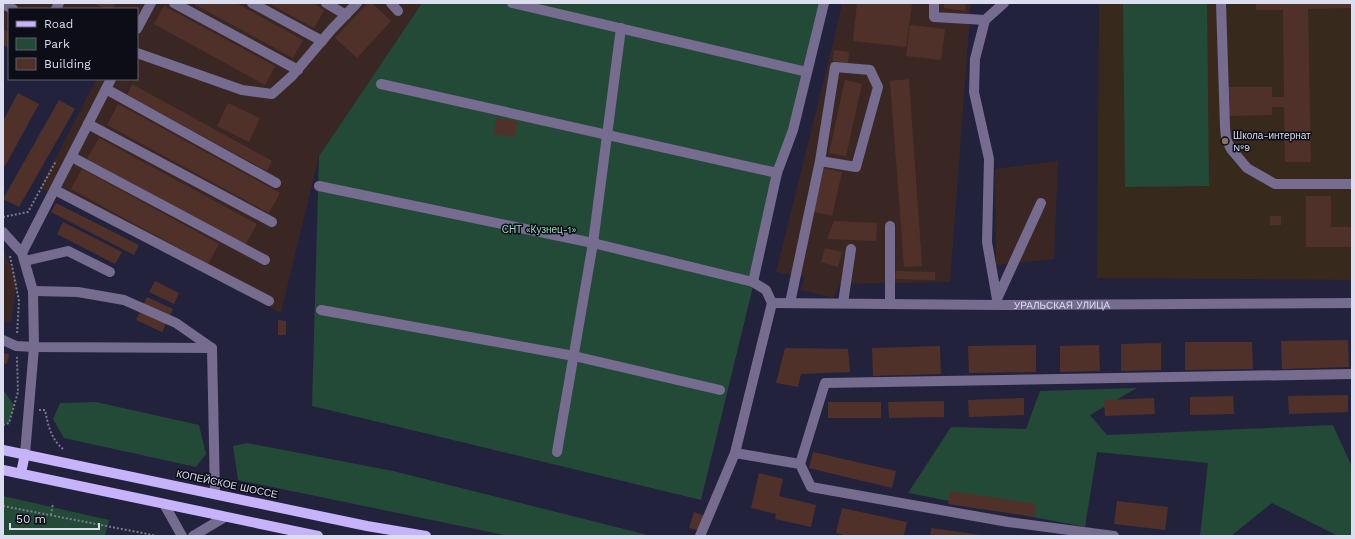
<svg xmlns="http://www.w3.org/2000/svg" width="1355" height="539" viewBox="0 0 1355 539" font-family="'Work Sans',sans-serif">
  <style>
    .industrial { fill: #3a2724 }
    .education { fill: #38291d }
    .green { fill: #234937 }
    .building { fill: #50312a }
    .lines { fill: none; stroke-linecap: round; stroke-linejoin: round }
    .path { stroke: #78798f; stroke-width: 2; stroke-dasharray: 2 2; stroke-linecap: butt }
    .minor { stroke: #756c8f; stroke-width: 10 }
    .major { stroke: #c6b3fb; stroke-width: 10 }
    .education-dot { fill: #8d6e63; stroke: #0d0d18; stroke-width: 1.5 }
    .labels { text-anchor: middle; dominant-baseline: central; stroke-width: 3; stroke-linejoin: round; paint-order: stroke }
    .poi-label { font-size: 10px; fill: #dcdeef; stroke: #0d0d18; text-anchor: start }
    .park-label { font-size: 10px; fill: #95ddb9; stroke: #0d0d18 }
    .street-label { font-size: 10px; fill: #dcdeef; stroke: #0d0d18 }
  </style>
  <rect width="100%" height="100%" fill="#22223c"/>
  <g class="industrial">
    <polygon points="3,3 422,3 319,156 281,313 40,188 96,80 94,79 137,79 137,9 9,9 9,37 3,34"/>
    <polygon points="842,3 971,3 950,282 840,284 833,298 800,290 805,277 776,272 834,39"/>
    <polygon points="1058,161 1054,259 996,265 995,169"/>
    <polygon points="3,252 5,254 17,281 11,322 3,320"/>
  </g>
  <polygon class="education" points="1099,3 1352,3 1352,280 1097,278"/>
  <g class="green">
    <polygon points="422,3 822,3 701,500 312,406 319,156"/>
    <polygon points="1123,3 1207,3 1209,186 1125,187"/>
    <polygon points="1137,388 1090,415 1107,435 1333,425 1352,467 1352,534 1349,536 1338,536 1272,503 1231,536 1200,536 1208,463 1097,452 1085,527 908,493 951,427 1026,429 1040,391"/>
    <polygon points="3,390 14,405 9,423 3,424"/>
    <polygon points="96,402 199,425 206,454 196,467 64,438 53,419 60,403"/>
    <polygon points="247,443 393,471 648,535 509,536 238,480 233,446"/>
    <polygon points="3,496 109,520 105,536 3,536"/>
  </g>
  <g class="building">
    <polygon points="93,3 116,3 113,9 105,9"/>
    <polygon points="192,3 236,3 303,40 293,58"/>
    <polygon points="268,3 313,3 324,10 314,28"/>
    <polygon points="368,3 372,3 391,21 357,58 335,38"/>
    <polygon points="857,3 912,3 906,47 853,41"/>
    <polygon points="944,3 966,3 965,11 944,8"/>
    <polygon points="1256,3 1352,3 1352,8 1308,9 1311,162 1285,162 1284,107 1272,107 1272,115 1227,116 1226,87 1272,87 1272,97 1284,97 1283,10 1256,10"/>
    <polygon points="164,6 275,66 265,85 154,24"/>
    <polygon points="910,25 945,29 941,60 906,56"/>
    <polygon points="3,29 9,32 9,48 3,45"/>
    <polygon points="834,50 849,52 848,63 833,61"/>
    <polygon points="909,79 922,266 904,267 890,81"/>
    <polygon points="845,80 862,84 846,156 829,153"/>
    <polygon points="132,84 272,161 267,171 127,95"/>
    <polygon points="18,93 39,104 5,166 3,165 3,121"/>
    <polygon points="59,100 75,109 19,207 3,199"/>
    <polygon points="228,103 260,118 249,142 217,126"/>
    <polygon points="118,104 280,193 269,213 107,125"/>
    <polygon points="496,118 517,121 515,137 494,134"/>
    <polygon points="99,138 257,224 245,245 87,159"/>
    <polygon points="824,168 842,172 832,216 814,212"/>
    <polygon points="82,169 219,244 208,264 71,189"/>
    <polygon points="1306,196 1331,196 1331,227 1352,227 1352,247 1306,247"/>
    <polygon points="56,203 139,245 134,255 51,212"/>
    <rect x="1270" y="216" width="11" height="9"/>
    <polygon points="834,221 877,223 876,241 827,239"/>
    <polygon points="63,222 122,252 115,264 57,234"/>
    <polygon points="825,248 842,252 838,267 821,262"/>
    <polygon points="896,271 935,272 935,280 895,279"/>
    <polygon points="155,281 179,293 174,304 149,292"/>
    <polygon points="147,297 173,309 162,332 136,320"/>
    <polygon points="278,320 286,321 286,335 278,335"/>
    <polygon points="1348,340 1349,367 1282,369 1281,341"/>
    <polygon points="1185,342 1252,342 1253,369 1185,370"/>
    <polygon points="1161,343 1161,370 1121,371 1121,344"/>
    <polygon points="1036,345 1036,372 969,373 968,346"/>
    <polygon points="1099,345 1100,371 1060,372 1060,346"/>
    <polygon points="940,346 941,374 873,376 872,348"/>
    <polygon points="785,348 848,349 850,372 801,374 798,387 776,383"/>
    <polygon points="3,353 9,354 7,364 3,363"/>
    <polygon points="1348,395 1348,412 1289,414 1288,396"/>
    <polygon points="1233,396 1234,414 1190,415 1190,397"/>
    <polygon points="1024,398 1024,415 969,417 968,400"/>
    <polygon points="1154,398 1155,414 1105,416 1104,400"/>
    <polygon points="944,401 944,417 889,418 888,402"/>
    <rect x="828" y="402" width="53" height="16"/>
    <polygon points="813,452 896,471 892,488 809,468"/>
    <polygon points="759,473 783,479 779,496 816,505 811,527 775,519 776,514 751,508"/>
    <polygon points="950,491 1036,504 1034,517 948,504"/>
    <polygon points="1117,501 1168,507 1165,530 1114,524"/>
    <polygon points="842,508 907,522 904,536 848,536 836,533"/>
    <polygon points="694,512 705,516 701,531 689,528"/>
    <polygon points="931,528 981,535 981,536 930,536"/>
  </g>
  <g class="lines">
    <g class="path">
      <polyline points="3,217 28,212 56,161"/>
      <polyline points="10,256 19,301 17,335"/>
      <path d="M 39,410 L 45,410 C 48,425 51,439 63,449"/>
      <polyline points="3,425 9,423 18,392 17,357"/>
      <polyline points="3,506 158,536"/>
      <polyline points="51,515 53,503"/>
    </g>
    <g class="minor">
      <polyline points="174,3 298,70"/>
      <polyline points="252,3 322,41"/>
      <polyline points="326,3 346,15"/>
      <polyline points="391,3 398,11"/>
      <polyline points="512,3 807,72"/>
      <polyline points="934,3 934,17 985,20"/>
      <polyline points="1221,3 1225,127 1226,139 1231,149 1247,168 1275,184 1352,184"/>
      <polyline points="3,4 13,9"/>
      <polyline points="56,9 59,3"/>
      <polyline points="137,29 151,3"/>
      <polyline points="137,53 242,90 272,94 292,76 332,29 357,3"/>
      <polyline points="381,84 777,173"/>
      <polyline points="106,89 276,183"/>
      <polyline points="88,124 272,222"/>
      <polyline points="72,157 265,260"/>
      <polyline points="319,186 593,243 753,282"/>
      <polyline points="55,190 269,301"/>
      <polyline points="890,226 890,303"/>
      <polyline points="3,232 22,253 33,291 34,347 25,454"/>
      <polyline points="22,253 111,79"/>
      <polyline points="25,261 68,251 110,272"/>
      <polyline points="33,291 78,292 124,300 176,323 212,348 215,494"/>
      <polyline points="997,299 1041,203"/>
      <path id="s1" d="M 772,303 L 998,305 L 1352,303"/>
      <polyline points="790,303 820,161 856,167 878,87 870,70 835,67 820,161"/>
      <polyline points="843,303 851,249"/>
      <polyline points="998,305 987,242 989,159 974,92 975,59 985,20 1004,3"/>
      <polyline points="321,310 574,356 720,390"/>
      <polyline points="3,340 16,346 34,347 212,348"/>
      <polyline points="557,452 593,243 621,28"/>
      <polyline points="735,453 800,464 811,487 1008,522 1114,536"/>
      <polyline points="800,464 825,383 1352,374"/>
      <polyline points="164,504 182,536"/>
      <polyline points="193,536 225,517"/>
      <polyline points="700,536 735,453 772,303 766,290 753,282 777,173 793,130 824,3"/>
    </g>
    <g class="major">
      <polyline points="3,450 367,526 426,536"/>
      <polyline points="3,470 318,536"/>
      <polyline points="21,473 25,454"/>
    </g>
  </g>
  <circle class="education-dot" cx="1225" cy="141" r="4"/>
  <g class="labels">
    <g class="poi-label">
      <text x="1233" y="135">Школа-интернат<tspan x="1233" dy="12">№9</tspan></text>
    </g>
    <g class="park-label">
      <text x="539" y="229">СНТ «Кузнец-1»</text>
    </g>
    <g class="street-label">
      <text stroke="none"><textPath href="#s1" startOffset="290">УРАЛЬСКАЯ УЛИЦА</textPath></text>
      <text transform="translate(227 484) rotate(12)">КОПЕЙСКОЕ ШОССЕ</text>
    </g>
  </g>
  <rect width="1355" height="539" fill="none" stroke="#dcdeef" stroke-width="8"/>
  <rect x="8" y="8" width="130" height="72" fill="#0d0d18" stroke="#60616e"/>
  <rect x="16" y="21" width="20" height="6" fill="#c6b3fb" stroke="#60616e"/>
  <text x="44" y="28" font-size="12" fill="#dcdeef">Road</text>
  <rect x="16" y="38" width="20" height="12" fill="#234937" stroke="#60616e"/>
  <text x="44" y="48" font-size="12" fill="#dcdeef">Park</text>
  <rect x="16" y="58" width="20" height="12" fill="#50312a" stroke="#60616e"/>
  <text x="44" y="68" font-size="12" fill="#dcdeef">Building</text>
  <path d="M10 523v6h89v-6" fill="none" stroke="#dcdeef" stroke-width="2"/>
  <text x="16" y="523" font-size="12" fill="#dcdeef" stroke="#0d0d18" stroke-width="3" paint-order="stroke">50 m</text>
</svg>
